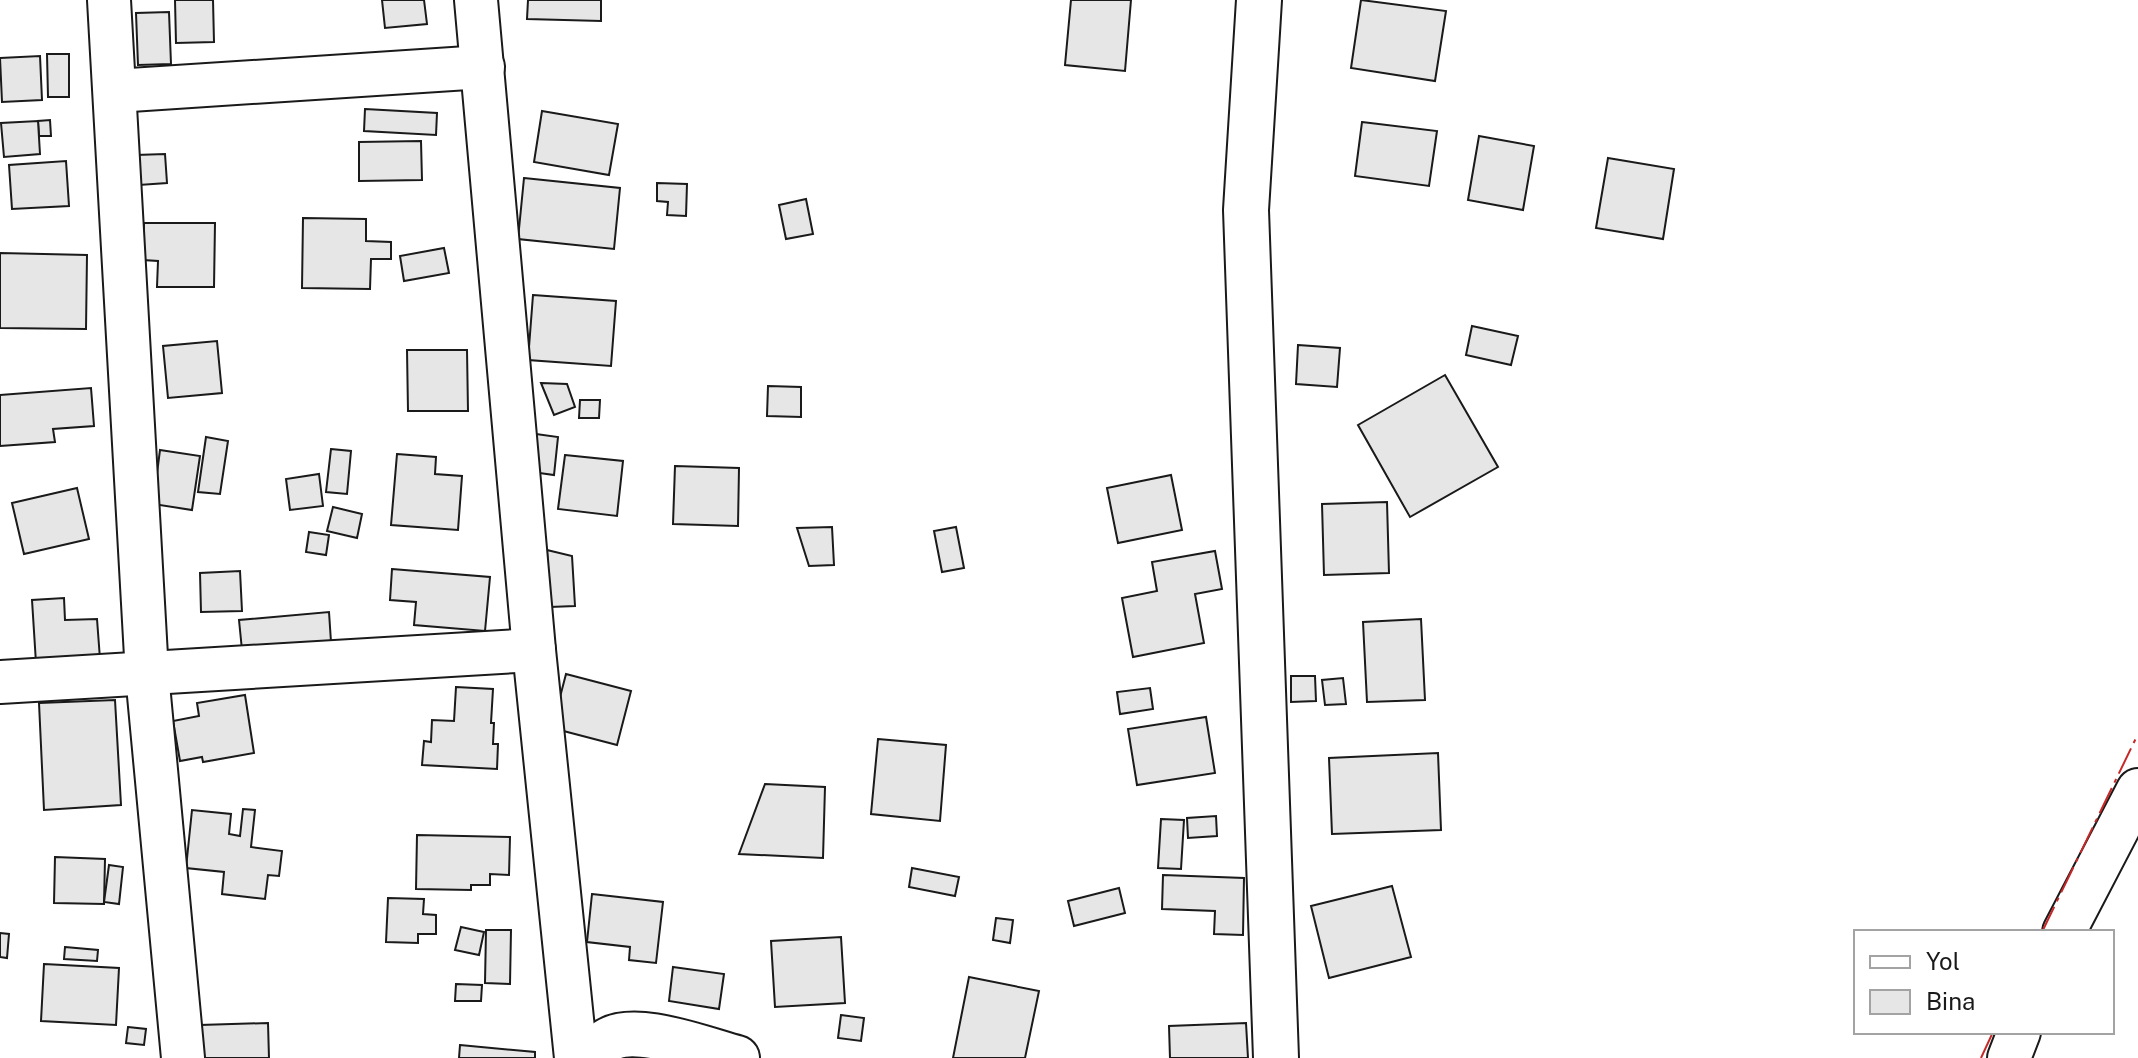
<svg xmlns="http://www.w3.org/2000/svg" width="2138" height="1058" viewBox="0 0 2138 1058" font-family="'Public Sans',sans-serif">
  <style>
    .building { fill: #e6e6e6; stroke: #1a1a1a; stroke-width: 2 }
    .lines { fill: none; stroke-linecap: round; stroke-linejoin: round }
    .minor-casing { stroke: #1a1a1a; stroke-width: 46 }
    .major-casing { stroke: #1a1a1a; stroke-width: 48 }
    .minor { stroke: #fff; stroke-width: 42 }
    .major { stroke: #fff; stroke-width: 44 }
    .power { stroke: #c62828; stroke-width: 2; stroke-dasharray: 28 6 4 6; stroke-linecap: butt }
  </style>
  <rect width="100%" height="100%" fill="#fff"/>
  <g class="building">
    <polygon points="175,0 213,0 214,42 176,43"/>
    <polygon points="382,0 424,0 427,24 385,28"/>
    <polygon points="528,0 601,0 601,21 527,19"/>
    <polygon points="1071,0 1131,0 1125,71 1065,65"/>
    <polygon points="1361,0 1446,11 1435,81 1351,68"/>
    <polygon points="169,12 171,64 138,65 136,13"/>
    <polygon points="47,54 69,54 69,97 48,97"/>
    <polygon points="40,56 42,100 2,102 0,58"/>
    <polygon points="365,109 437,113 436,135 364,131"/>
    <polygon points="542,111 618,124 609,175 534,162"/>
    <polygon points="50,120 51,136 39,136 38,121"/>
    <polygon points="38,121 40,154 4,157 1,123"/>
    <polygon points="1362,122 1437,131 1429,186 1355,176"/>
    <polygon points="1479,136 1534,146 1523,210 1468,200"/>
    <polygon points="421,141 422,180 359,181 359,142"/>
    <polygon points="165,154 167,183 139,185 136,155"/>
    <polygon points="1608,158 1674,169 1663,239 1596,228"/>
    <polygon points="66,161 69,206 12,209 9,165"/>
    <polygon points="524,178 620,188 614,249 518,239"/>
    <polygon points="657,183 687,184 686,216 667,215 668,202 657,201"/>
    <polygon points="806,199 813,234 786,239 779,205"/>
    <polygon points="303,218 366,219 366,241 391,242 391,259 371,259 370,289 302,288"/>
    <polygon points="144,223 215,223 214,287 157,287 158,261 143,260"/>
    <polygon points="444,248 449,273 404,281 400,256"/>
    <polygon points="0,253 87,255 86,329 0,328"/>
    <polygon points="533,295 616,301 611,366 528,360"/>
    <polygon points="1472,326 1518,336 1511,365 1466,355"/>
    <polygon points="217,341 222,393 168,398 163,346"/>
    <polygon points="1298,345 1340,348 1337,387 1296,384"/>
    <polygon points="407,350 467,350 468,411 408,411"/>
    <polygon points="1445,375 1498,467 1410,517 1358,425"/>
    <polygon points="541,383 567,384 575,407 554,415"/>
    <polygon points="768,386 801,387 801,417 767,416"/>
    <polygon points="91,388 94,426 53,429 55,442 0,446 0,395"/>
    <polygon points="580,400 600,400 599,418 579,418"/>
    <polygon points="536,434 558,437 554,475 532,472"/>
    <polygon points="206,437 228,441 220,494 198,492"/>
    <polygon points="331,449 351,451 347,494 326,492"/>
    <polygon points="160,450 200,456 192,510 153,504"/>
    <polygon points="397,454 436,457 435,474 462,476 458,530 391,525"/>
    <polygon points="565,455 623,461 617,516 558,509"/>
    <polygon points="675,466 739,468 738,526 673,524"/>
    <polygon points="319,474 323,506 290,510 286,479"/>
    <polygon points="1171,475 1182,530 1118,543 1107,488"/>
    <polygon points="77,488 89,539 24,554 12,503"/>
    <polygon points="1387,502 1389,573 1324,575 1322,504"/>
    <polygon points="333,507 362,514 357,538 327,531"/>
    <polygon points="832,527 834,565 809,566 797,528"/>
    <polygon points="956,527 964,568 942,572 934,531"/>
    <polygon points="309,532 329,535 326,555 306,552"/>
    <polygon points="547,550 572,556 575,606 550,607"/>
    <polygon points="1215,551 1222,589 1195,594 1204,643 1133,657 1122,598 1157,591 1152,562"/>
    <polygon points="392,569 490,577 485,631 414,625 416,602 390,600"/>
    <polygon points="240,571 242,611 201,612 200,573"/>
    <polygon points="64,598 65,620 97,619 100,659 36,663 32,600"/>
    <polygon points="329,612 331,642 242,650 239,620"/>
    <polygon points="1421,619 1425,700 1367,702 1363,622"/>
    <polygon points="566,674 631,691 617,745 552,728"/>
    <polygon points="1291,676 1315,676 1316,701 1291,702"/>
    <polygon points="1343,678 1346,704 1325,705 1322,680"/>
    <polygon points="456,687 493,689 491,723 494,723 493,744 498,744 497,769 422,765 424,741 431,742 432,720 454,721"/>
    <polygon points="1150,688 1153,709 1120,714 1117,692"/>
    <polygon points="245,695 254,753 203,762 202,757 180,761 173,721 199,716 197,703"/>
    <polygon points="115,700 121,805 44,810 39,703"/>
    <polygon points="1206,717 1215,773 1137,785 1128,729"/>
    <polygon points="878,739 946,745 940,821 871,814"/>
    <polygon points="1438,753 1441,830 1332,834 1329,758"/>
    <polygon points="765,784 825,787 823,858 739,854"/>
    <polygon points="243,809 255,810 251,847 282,851 279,876 268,875 265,899 222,894 224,872 186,868 192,810 231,814 229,834 240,836"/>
    <polygon points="1216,816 1217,836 1188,838 1187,818"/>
    <polygon points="1161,819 1184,820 1181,869 1158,868"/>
    <polygon points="417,835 510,837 509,875 490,874 490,885 471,885 471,890 416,889"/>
    <polygon points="55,857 105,859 104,904 54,903"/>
    <polygon points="109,865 123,867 119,904 104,902"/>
    <polygon points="912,868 959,877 955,896 909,887"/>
    <polygon points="1163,875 1244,878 1243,935 1214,934 1215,911 1162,909"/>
    <polygon points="1392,886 1411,957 1329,978 1311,906"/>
    <polygon points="1119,888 1125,913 1074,926 1068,901"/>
    <polygon points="592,894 663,902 656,963 629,960 630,947 587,942"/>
    <polygon points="388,898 424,899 423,914 436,915 436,934 418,934 418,943 386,942"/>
    <polygon points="996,918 1013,920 1010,943 993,940"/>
    <polygon points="461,927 484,932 479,955 455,950"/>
    <polygon points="486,930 511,930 510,984 485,983"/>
    <polygon points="0,933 9,934 7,958 0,957"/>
    <polygon points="841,937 845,1003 775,1007 771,941"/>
    <polygon points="65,947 98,950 97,961 64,959"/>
    <polygon points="44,964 119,968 116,1025 41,1021"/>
    <polygon points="673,967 724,974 719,1009 669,1001"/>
    <polygon points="969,977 1039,991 1025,1058 953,1058"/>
    <polygon points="456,984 482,985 481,1001 455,1001"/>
    <polygon points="841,1015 864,1018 861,1041 838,1038"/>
    <polygon points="268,1023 269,1058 200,1058 200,1025"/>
    <polygon points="1246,1023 1248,1058 1170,1058 1169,1026"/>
    <polygon points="128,1027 146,1029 144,1045 126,1043"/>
    <polygon points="460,1045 535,1052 535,1058 459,1058"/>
  </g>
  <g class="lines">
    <g class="minor-casing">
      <g id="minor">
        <polyline points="109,0 147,674 183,1058"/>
        <polyline points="476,0 534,650 576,1058"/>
        <polyline points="115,91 483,67"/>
        <polyline points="0,682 534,650"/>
        <polyline points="2064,932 2138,790"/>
        <polyline points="2009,1058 2019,1032"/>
      </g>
    </g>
    <g class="major-casing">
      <g id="major">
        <polyline points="1259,0 1246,210 1276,1058"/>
        <path d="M 592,1058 C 595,1053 599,1047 604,1043 C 630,1020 706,1050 737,1058"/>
      </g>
    </g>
    <use href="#minor" class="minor"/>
    <use href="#major" class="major"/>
    <g class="power">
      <polyline points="2042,932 2138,734"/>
      <polyline points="1981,1058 1993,1032"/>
    </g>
  </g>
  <rect x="1854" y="930" width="260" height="104" fill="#ffffff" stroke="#a3a3a3" stroke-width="2"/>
  <rect x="1870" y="956" width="40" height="12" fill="#ffffff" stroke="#a3a3a3" stroke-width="2"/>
  <text x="1926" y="970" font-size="24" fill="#1a1a1a">Yol</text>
  <rect x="1870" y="990" width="40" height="24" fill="#e6e6e6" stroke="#a3a3a3" stroke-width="2"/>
  <text x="1926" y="1010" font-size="24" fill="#1a1a1a">Bina</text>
</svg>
